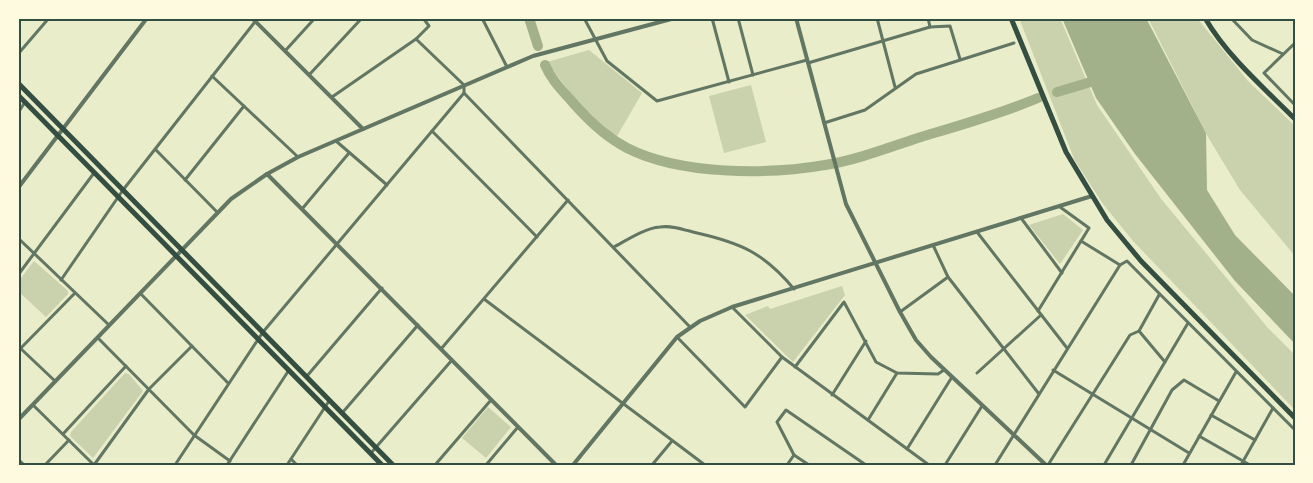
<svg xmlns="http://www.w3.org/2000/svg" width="1313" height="483" viewBox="0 0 1313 483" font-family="Jost,sans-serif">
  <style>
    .green { fill: #cad2ad }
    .water { fill: #a3b18a }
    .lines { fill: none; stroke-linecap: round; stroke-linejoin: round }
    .river { stroke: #a3b18a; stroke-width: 10 }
    .minor { stroke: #617663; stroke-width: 3 }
    .tertiary { stroke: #617663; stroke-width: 4 }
    .primary { stroke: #344e41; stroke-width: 5 }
    .trunk { stroke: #344e41; stroke-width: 5 }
    .neatline { fill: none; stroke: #344e41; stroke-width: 2 }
  </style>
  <rect width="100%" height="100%" fill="#e9edc9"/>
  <g class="green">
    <polygon points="1019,18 1060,18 1097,105 1162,200 1267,327 1295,355 1295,410 1133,241 1103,204 1075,161"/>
    <polygon points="1148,18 1197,18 1248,81 1295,126 1295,256 1240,190 1208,137"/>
    <polygon points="589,50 642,93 616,138 591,120 547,62"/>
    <polygon points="751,85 766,142 724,153 709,96"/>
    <polygon points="1063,214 1083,230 1060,264 1029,225"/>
    <polygon points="34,261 68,291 68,294 46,317 18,291 18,282"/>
    <polygon points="842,286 845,295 793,362 745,315 768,306 770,309"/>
    <polygon points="125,373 129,374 143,391 93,458 70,436 71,432"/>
    <polygon points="488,407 511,427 486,458 462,438"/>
  </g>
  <polygon class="water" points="1062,18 1146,18 1206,133 1207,190 1235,235 1295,296 1295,344 1235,281 1135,154 1096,98"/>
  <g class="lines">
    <g class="river">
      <polyline points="529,18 538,46"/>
      <path d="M 545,65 C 552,81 563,91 575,105 C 590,122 606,137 627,148 C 680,175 767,175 825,165 C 857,160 890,147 921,137 C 961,125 1000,114 1038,98"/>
      <polyline points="1057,92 1101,79"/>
    </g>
    <g class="minor">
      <polyline points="482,18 507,67"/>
      <polyline points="584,18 607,61 657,101 807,60"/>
      <polyline points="712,18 729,82"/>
      <polyline points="738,18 753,75"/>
      <polyline points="877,18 895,87"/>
      <polyline points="928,18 930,27"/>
      <polyline points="1231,18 1252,40 1283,54"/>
      <polyline points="416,39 464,85 464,93 690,327"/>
      <polyline points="1295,43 1264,73 1295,105"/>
      <polyline points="285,51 315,18"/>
      <polyline points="18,54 49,18"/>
      <polyline points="808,63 930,27 950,26 960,59"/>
      <polyline points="309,75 362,18"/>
      <polyline points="212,76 298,157"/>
      <polyline points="332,97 416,39 429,26 423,18"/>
      <polyline points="18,113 25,102"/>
      <polyline points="824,123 865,110 916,74 1014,43"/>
      <polyline points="432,131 537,237"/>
      <polyline points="336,141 387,185"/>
      <polyline points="156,150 218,213"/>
      <polyline points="185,180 244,106"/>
      <polyline points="302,209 349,153"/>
      <polyline points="1021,218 1062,273"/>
      <polyline points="977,232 1067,348"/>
      <polyline points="18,238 109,325"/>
      <polyline points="1081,241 1120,265"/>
      <polyline points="933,245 948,277 1039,394"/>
      <path d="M 614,247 C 627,240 645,228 660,227 C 672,225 685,230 697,233 C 741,243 764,253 794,289"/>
      <polyline points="18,275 94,173"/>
      <polyline points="61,280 123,190 258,18"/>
      <polyline points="140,293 228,383"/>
      <polyline points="484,299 705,465"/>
      <polyline points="732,307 782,357 929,465"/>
      <polyline points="1038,311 1089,228 1060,207"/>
      <polyline points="900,312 948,277"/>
      <polyline points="1139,331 1165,362"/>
      <polyline points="677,337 745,407 782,357"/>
      <polyline points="98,338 194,435 230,461"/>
      <polyline points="18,346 55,381"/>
      <polyline points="441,349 568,200"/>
      <polyline points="18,351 75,293"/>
      <polyline points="795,367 844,302 876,362 897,373 938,374 944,370"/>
      <polyline points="1053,370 1189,453"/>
      <polyline points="977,373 1041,315"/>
      <polyline points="307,376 382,288"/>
      <polyline points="832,395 866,341"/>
      <polyline points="33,405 94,465 149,389 192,346"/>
      <polyline points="343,412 418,325"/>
      <polyline points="1211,415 1255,440"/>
      <polyline points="868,420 897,373"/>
      <polyline points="63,434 126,366"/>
      <polyline points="1199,436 1250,465"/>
      <polyline points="907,449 952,377"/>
      <polyline points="371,453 452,360"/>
      <polyline points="794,455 809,465"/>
      <polyline points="18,459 24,465"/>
      <polyline points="291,459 297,465"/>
      <polyline points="45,465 69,440"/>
      <polyline points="175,465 263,332 464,93"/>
      <polyline points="227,465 289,370"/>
      <polyline points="287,465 329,401"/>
      <polyline points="435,465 491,400"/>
      <polyline points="486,465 518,427"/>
      <polyline points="652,465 672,441"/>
      <polyline points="787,465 794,455 777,422 786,410 866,465"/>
      <polyline points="945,465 982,406"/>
      <polyline points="995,465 1120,265 1127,261 1295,430"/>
      <polyline points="1048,465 1130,335 1139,331 1159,295"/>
      <polyline points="1104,465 1188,323"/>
      <polyline points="1131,465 1172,390 1184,380 1219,401"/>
      <polyline points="1183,465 1236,372"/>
      <polyline points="1241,465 1273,408"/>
    </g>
    <g class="tertiary">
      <polyline points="252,18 363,129"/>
      <polyline points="796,18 846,204 900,312 916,340 931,357 1046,465"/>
      <polyline points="267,174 556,465"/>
      <polyline points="18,188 147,18"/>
      <polyline points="18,420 231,199 267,174 298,157 533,56 675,18"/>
      <polyline points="573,465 677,337 700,321 732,307 1092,196"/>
    </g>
    <g class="primary">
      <polyline points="1011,18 1066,152 1107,220 1141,261 1295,418"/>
      <path d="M 1205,18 C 1227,56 1264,88 1295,119"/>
    </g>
    <g class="trunk">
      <polyline points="18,83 393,465"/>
      <polyline points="18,95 382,465"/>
    </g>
  </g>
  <rect width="1313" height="483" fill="none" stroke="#fefae0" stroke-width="39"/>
  <rect x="20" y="20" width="1274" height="444" class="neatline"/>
</svg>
